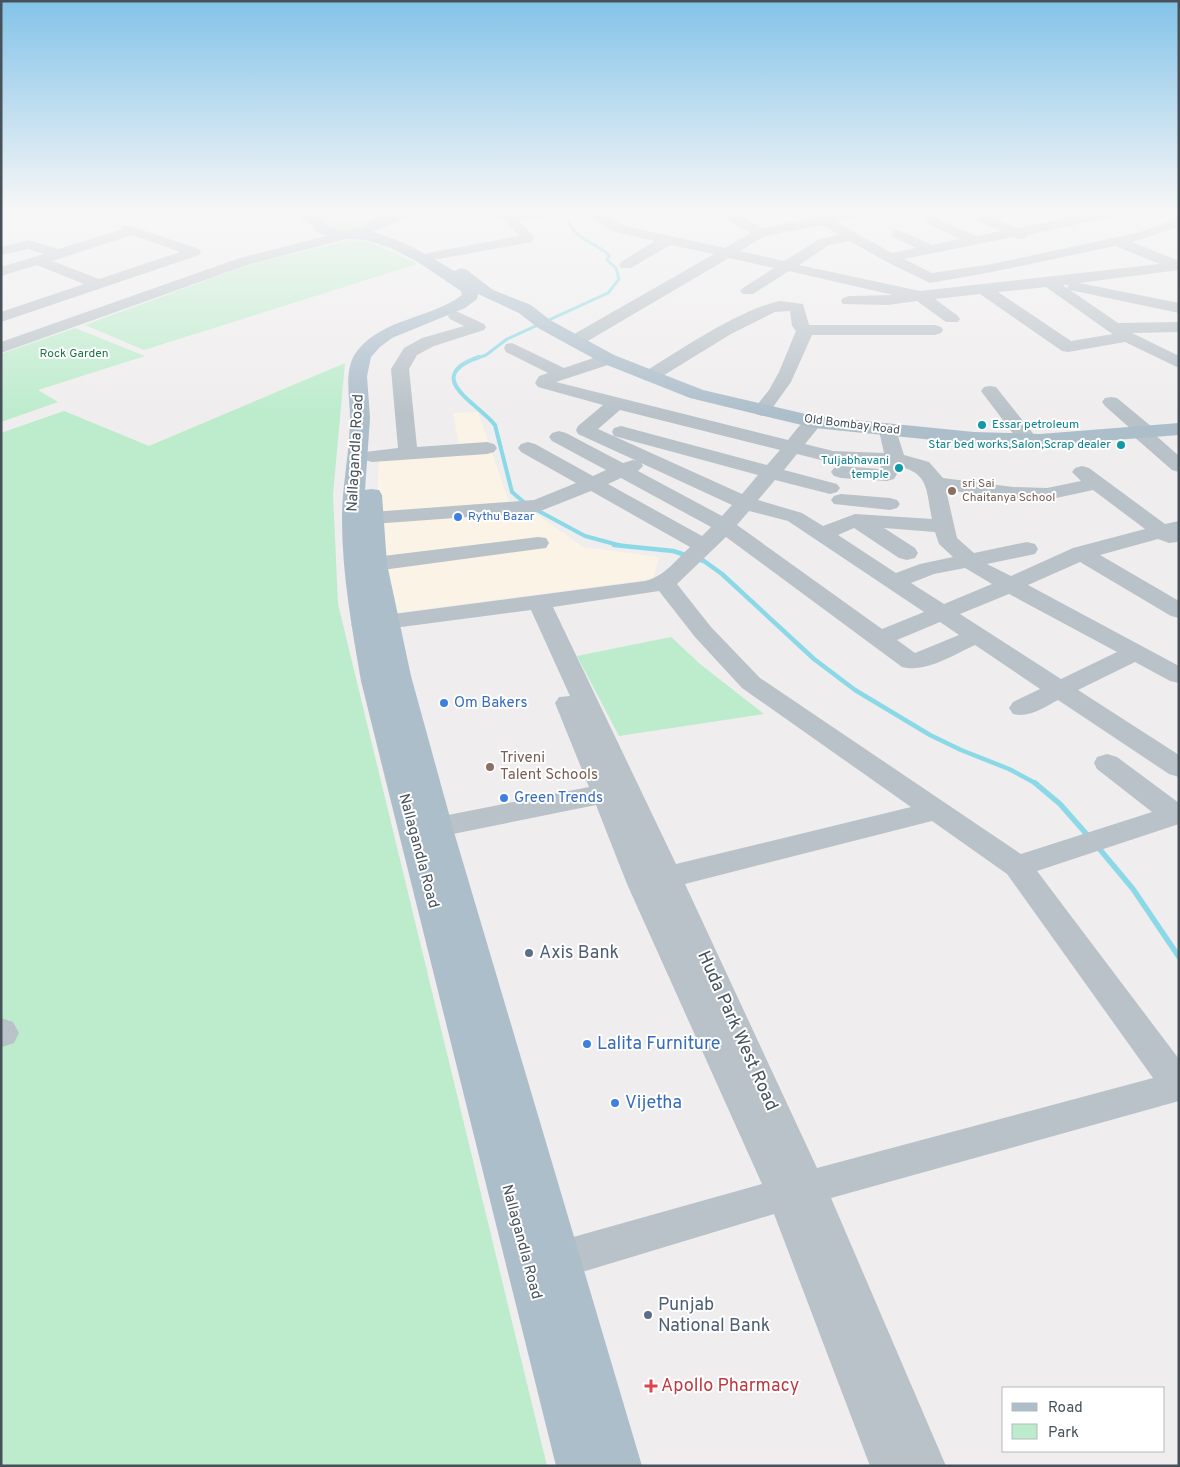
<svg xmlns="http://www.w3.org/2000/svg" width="1180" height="1467" viewBox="0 0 1180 1467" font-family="Overpass,sans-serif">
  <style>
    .commercial { fill: #faf3e6 }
    .green { fill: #bceccc }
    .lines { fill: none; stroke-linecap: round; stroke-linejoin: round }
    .stream-far3 { stroke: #8bd9e7; stroke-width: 3 }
    .stream-far2 { stroke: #8bd9e7; stroke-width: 4 }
    .stream-far1 { stroke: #8bd9e7; stroke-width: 4.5 }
    .stream { stroke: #8bd9e7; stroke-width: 5.5 }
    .minor { fill: #b9c2c9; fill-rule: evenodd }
    .major { fill: #adbecb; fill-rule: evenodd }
    .culture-dot { fill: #0f9aa8; stroke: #fff; stroke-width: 2 }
    .education-dot { fill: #8d6e63; stroke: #fff; stroke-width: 2 }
    .shop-dot { fill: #3f7fe0; stroke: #fff; stroke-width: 2 }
    .service-dot { fill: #5c6f8a; stroke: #fff; stroke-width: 2 }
    .health-dot { fill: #e0444e; stroke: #fff; stroke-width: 2 }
    .labels { text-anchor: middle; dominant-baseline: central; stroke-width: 4; stroke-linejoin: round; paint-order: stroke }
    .far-park-label { font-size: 12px; fill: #1b7743; stroke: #fff }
    .far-street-label { font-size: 12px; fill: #465159; stroke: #fff }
    .far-culture-label { font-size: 12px; fill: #0d838f; stroke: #fff; text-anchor: end }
    .far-education-label { font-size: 12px; fill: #785e54; stroke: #fff; text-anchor: start }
    .far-shop-label { font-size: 12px; fill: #366cbe; stroke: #fff; text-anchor: start }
    .street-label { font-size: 15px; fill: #465159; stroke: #fff }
    .shop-label { font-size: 15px; fill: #366cbe; stroke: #fff; text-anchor: start }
    .education-label { font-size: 15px; fill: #785e54; stroke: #fff; text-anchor: start }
    .near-service-label { font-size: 18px; fill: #4e5e75; stroke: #fff; text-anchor: start }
    .near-street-label { font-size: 18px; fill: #465159; stroke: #fff }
    .near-shop-label { font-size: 18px; fill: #366cbe; stroke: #fff; text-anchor: start }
    .near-health-label { font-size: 18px; fill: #be3a42; stroke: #fff; text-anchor: start }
  </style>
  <rect width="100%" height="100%" fill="#efeded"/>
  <polygon class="commercial" points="478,412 509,502 528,508 583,547 659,557 653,579 396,613 376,526 379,458 460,451 453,413"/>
  <g class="green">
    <polygon points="352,216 365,218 370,222 354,231 328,229 325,224 331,219"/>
    <polygon points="349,240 370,242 417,264 144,350 85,325 251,264"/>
    <polygon points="75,328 145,356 38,390 58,402 1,422 1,354"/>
    <polygon points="345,363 333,494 338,604 547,1466 1,1466 1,433 64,411 149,446"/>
    <polygon points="671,637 700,664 764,714 619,736 577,656"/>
  </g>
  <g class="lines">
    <path class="stream-far3" d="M 475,359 L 486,355 L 507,339 L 608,293 L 619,279 L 616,268 L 607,260 L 609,256 L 607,253 C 589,239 569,238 566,210"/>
    <g class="stream-far2">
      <path d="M 479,357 C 421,377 478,403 495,425 L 512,492 L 526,504"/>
      <polyline points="533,508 585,536 622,546"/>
    </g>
    <polyline class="stream-far1" points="614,545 673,551 704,561 722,574 814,659 855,690 930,735 961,750 1009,769 1037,784"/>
    <g class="stream">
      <polyline points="1035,783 1060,804 1090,838"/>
      <polyline points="1097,846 1133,889 1179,957"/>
    </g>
    <g class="minor">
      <path d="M 469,210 L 603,210 L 601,212 L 624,226 L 725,248 L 751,233 L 715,213 L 713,210 L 730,210 L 763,228 L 855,210 L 862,214 L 860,217 L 836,222 L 892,253 L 916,248 L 893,237 L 891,234 L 893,231 L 898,230 L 932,245 L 960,239 L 928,224 L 926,221 L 928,218 L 933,217 L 976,236 L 1001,231 L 961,213 L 959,210 L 977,210 L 1017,228 L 1108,210 L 1134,210 L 1127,214 L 1027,235 L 1025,238 L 1020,239 L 1013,237 L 904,259 L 932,273 L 992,264 L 1137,233 L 1179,218 L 1179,227 L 1132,242 L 1179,261 L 1179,270 L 1079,283 L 1179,303 L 1179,313 L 1070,290 L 1118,323 L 1179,322 L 1179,332 L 1132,333 L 1179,356 L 1179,368 L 1125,342 L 1068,352 L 1062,351 L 980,294 L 935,299 L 958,316 L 960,319 L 958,322 L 946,322 L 917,301 L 888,305 L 843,304 L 841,301 L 843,298 L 849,296 L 893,295 L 789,271 L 753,294 L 743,294 L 740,291 L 743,288 L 774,268 L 729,258 L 581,345 L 569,345 L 567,341 L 569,337 L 714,254 L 670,245 L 631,268 L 621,268 L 619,265 L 621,262 L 655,241 L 614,232 L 587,215 L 518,220 L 535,237 L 532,242 L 433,260 L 428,259 L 426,256 L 428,253 L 519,236 C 514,231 507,221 501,219 C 491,215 477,219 469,210 ZM 822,225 L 839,235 L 820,239 L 784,261 L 740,251 L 765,236 ZM 850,241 L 885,261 L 930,283 L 992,272 L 1115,246 L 1160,264 L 920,291 L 799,265 L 829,245 ZM 1063,285 L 1069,285 L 1067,287 L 1069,290 ZM 1046,287 L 1108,331 L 1113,334 L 1071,341 L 998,292 Z"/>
      <polygon points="1006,210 1031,210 1029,213 1009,217 1002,213"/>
      <path d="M 127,225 L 199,249 L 201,252 L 199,255 L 1,322 L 1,312 L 84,284 L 37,265 L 1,276 L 1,267 L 44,254 L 28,249 L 1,255 L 1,247 L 29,240 L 58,249 L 121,230 L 122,226 ZM 132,235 L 180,252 L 99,279 L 52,261 Z"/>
      <polygon points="349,230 354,231 356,234 354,237 250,264 1,353 1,342 240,258"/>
      <path d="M 780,301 L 803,304 L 809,325 L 935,325 L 941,327 L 943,330 L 941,333 L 935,335 L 812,335 L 791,382 L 768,414 L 762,416 L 756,414 L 753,410 L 769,390 L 779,372 L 796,331 L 792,326 L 790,311 L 775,312 L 731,334 L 656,380 L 650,381 L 644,380 L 641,376 L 644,372 C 681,350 738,310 780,301 Z"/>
      <polygon points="456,311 484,324 486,327 484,330 434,346 417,355 409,369 417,447 487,442 494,444 497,448 494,452 487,454 372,462 365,460 362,456 365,452 398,448 391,369 404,348 422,338 464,326 450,319 448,316 450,313"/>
      <path d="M 512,343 L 564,368 L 602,355 L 608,354 L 614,355 L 617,359 L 614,363 L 556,382 L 788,440 C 797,430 805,414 821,418 L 823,422 L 805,444 L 833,451 L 884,453 L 879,431 L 881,427 L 888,425 L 895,427 L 904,455 L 929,462 L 943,478 L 1013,487 L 1047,488 L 1081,481 L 1072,472 L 1075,468 L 1082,466 L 1089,468 L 1165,524 L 1179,521 L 1179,538 L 1177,542 L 1169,543 L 1158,539 L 1100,555 L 1179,601 L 1179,618 L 1171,616 L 1080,562 L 1028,585 L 1179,666 L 1179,683 L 1170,681 L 1135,662 L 1078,690 L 1179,755 L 1179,777 L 1169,774 L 1058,700 C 1043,708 1029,718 1013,714 L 1009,708 L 1013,702 L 1040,689 L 975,645 C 953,655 926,673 902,667 L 726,537 L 677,584 L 711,627 L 760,678 L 1021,854 L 1152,812 L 1097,769 L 1094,763 L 1097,757 L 1107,754 L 1117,757 L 1179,803 L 1179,824 L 1037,871 L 1179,1059 L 1179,1101 L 831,1198 L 946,1466 L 870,1466 L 774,1214 L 559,1279 L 545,1273 L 539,1260 L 545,1247 L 559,1241 L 762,1184 L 627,884 L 596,805 L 438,837 L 428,834 L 424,827 L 428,820 L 438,817 L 589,787 L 555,703 L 559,697 L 570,696 L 531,610 L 363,632 L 355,630 L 351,625 L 355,620 L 363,618 L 645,581 C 665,576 675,561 690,547 L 591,491 L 538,512 L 372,524 L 365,522 L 361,518 L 365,514 L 372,512 L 534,500 L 576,483 L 521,452 L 518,448 L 521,444 L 528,442 L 535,444 L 593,476 L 606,470 L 552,441 L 549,437 L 552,433 L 559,431 L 566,433 L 623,463 L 633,460 L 637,461 L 578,434 L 576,430 L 578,426 L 603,405 L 538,387 L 535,383 L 539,376 L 548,373 L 506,352 L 504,348 L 506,344 ZM 620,410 L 780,450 L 767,465 L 621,426 L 614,428 L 612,432 L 614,436 L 758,475 L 742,494 L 598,429 ZM 797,454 L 833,463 L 882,464 L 880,469 L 841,466 L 834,468 L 831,472 L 834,476 L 841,478 L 887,481 L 894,479 L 901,467 C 930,474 926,493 932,519 L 855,514 L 823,526 L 802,513 L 758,500 L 775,480 L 830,494 L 837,492 L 840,488 L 837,484 L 784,470 ZM 641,463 L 732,505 L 722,516 L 638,471 L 643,466 ZM 621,478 L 711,527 L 702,536 L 608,484 ZM 946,490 L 1013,499 L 1047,500 L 1093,490 L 1145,529 L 1073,548 L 1011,576 L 987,564 L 1035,554 L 1038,549 L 1035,544 L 1027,542 L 974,553 L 957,538 ZM 749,511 L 788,521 L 924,612 L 882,629 L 737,525 ZM 854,528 L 899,558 L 907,560 L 915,558 L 918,553 L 915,548 L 884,528 L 935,532 L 939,544 L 953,557 L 920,564 L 896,573 L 838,535 ZM 965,568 L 992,584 L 944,604 L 911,583 L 934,574 ZM 659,591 L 695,637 L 742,688 L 911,807 L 676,864 L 553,607 ZM 1009,594 L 1117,652 L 1061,679 L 960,614 ZM 940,622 L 959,635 L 915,653 L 897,640 ZM 932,821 L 1007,874 L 1153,1078 L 817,1168 L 685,884 Z"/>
      <polygon points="990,386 996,387 1035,436 1038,440 1035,444 1028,446 1021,444 981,391 984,387"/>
      <polygon points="1111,397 1117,398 1152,427 1154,431 1153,433 1179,456 1179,472 1172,470 1132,435 1130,431 1131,429 1105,406 1102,402 1105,398"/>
      <polygon points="841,494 890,498 897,500 900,504 897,508 890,510 834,504 831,500 834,496"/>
      <polygon points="538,537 546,538 549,543 546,548 375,571 367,569 364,564 367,559 375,557"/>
      <polygon points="1,1018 13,1022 19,1033 14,1043 2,1047"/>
    </g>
    <path class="major" d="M 290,210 L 380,210 L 378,213 L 373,214 L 324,216 L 314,214 L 324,221 L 327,226 C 363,239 371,214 400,210 C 406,209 413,210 420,210 L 418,213 L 372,232 C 403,240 428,255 454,271 L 461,268 L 467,270 L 493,290 L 531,305 L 550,320 L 614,355 L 703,390 L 814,416 L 974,432 L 1040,434 L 1179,423 L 1179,435 L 1040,446 L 974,444 L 814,428 L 690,398 L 602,363 L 538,328 L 519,313 L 478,294 L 477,299 L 465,308 L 392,338 L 380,347 L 371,357 L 367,376 L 370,418 L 365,490 L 371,489 L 379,490 L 382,495 L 387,564 L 411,676 L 454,832 L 642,1466 L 556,1466 L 361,681 C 352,628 342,574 342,519 C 342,485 350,451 350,417 C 350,396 343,369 357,351 C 383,318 430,319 462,295 L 461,291 L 418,262 L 391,248 L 366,240 L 329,237 L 317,232 L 313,227 Z"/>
  </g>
  <linearGradient id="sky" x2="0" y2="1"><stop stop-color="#83c3e8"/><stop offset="0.51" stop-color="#f8f7f7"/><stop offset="1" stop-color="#f8f7f7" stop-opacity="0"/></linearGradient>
  <rect width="1180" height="415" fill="url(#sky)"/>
  <g class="culture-dot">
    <circle cx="982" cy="425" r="5"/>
    <circle cx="1121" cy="445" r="5"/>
    <circle cx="899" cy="468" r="5"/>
  </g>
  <g class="education-dot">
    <circle cx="952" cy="491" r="5"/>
    <circle cx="490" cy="767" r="5"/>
  </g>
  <g class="shop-dot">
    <circle cx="458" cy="517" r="5"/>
    <circle cx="444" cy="703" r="5"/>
    <circle cx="504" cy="798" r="5"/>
    <circle cx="587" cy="1044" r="5"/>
    <circle cx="615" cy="1103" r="5"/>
  </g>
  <g class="service-dot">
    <circle cx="529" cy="953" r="5"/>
    <circle cx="648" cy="1315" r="5"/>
  </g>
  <path class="health-dot" d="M648.5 1378.5h5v5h5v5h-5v5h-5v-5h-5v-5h5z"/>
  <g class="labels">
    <g class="far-park-label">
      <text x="74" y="354">Rock Garden</text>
    </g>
    <g class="far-street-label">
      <text transform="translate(852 425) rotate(7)">Old Bombay Road</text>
    </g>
    <g class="far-culture-label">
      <text x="992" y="425" text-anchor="start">Essar petroleum</text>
      <text x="1111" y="445">Star bed works,Salon,Scrap dealer</text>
      <text x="889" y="461">Tuljabhavani<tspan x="889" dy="14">temple</tspan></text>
    </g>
    <g class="far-education-label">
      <text x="962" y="484">sri Sai<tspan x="962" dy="14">Chaitanya School</tspan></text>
    </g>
    <g class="far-shop-label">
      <text x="468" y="517">Rythu Bazar</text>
    </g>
    <g class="street-label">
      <text transform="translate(356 453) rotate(-87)">Nallagandla Road</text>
      <text transform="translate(418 851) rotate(75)">Nallagandla Road</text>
      <text transform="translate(521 1242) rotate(75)">Nallagandla Road</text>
    </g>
    <g class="shop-label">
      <text x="454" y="703">Om Bakers</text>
      <text x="514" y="798">Green Trends</text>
    </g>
    <g class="education-label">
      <text x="500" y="758">Triveni<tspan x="500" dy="17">Talent Schools</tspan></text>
    </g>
    <g class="near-service-label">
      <text x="539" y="953">Axis Bank</text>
      <text x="658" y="1305">Punjab<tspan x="658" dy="21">National Bank</tspan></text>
    </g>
    <g class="near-street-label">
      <text transform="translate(737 1031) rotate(66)">Huda Park West Road</text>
    </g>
    <g class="near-shop-label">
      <text x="597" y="1044">Lalita Furniture</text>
      <text x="625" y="1103">Vijetha</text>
    </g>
    <g class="near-health-label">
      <text x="661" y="1386">Apollo Pharmacy</text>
    </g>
  </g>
  <rect width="1180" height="1467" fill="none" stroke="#465159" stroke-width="5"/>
  <rect x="1002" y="1387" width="162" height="65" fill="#ffffff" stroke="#b5b9bd"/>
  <rect x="1012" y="1403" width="25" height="8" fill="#adbecb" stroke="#b5b9bd"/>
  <text x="1048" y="1412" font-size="15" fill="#465159">Road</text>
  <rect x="1012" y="1424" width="25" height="15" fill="#bceccc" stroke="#b5b9bd"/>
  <text x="1048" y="1437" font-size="15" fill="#465159">Park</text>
</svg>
